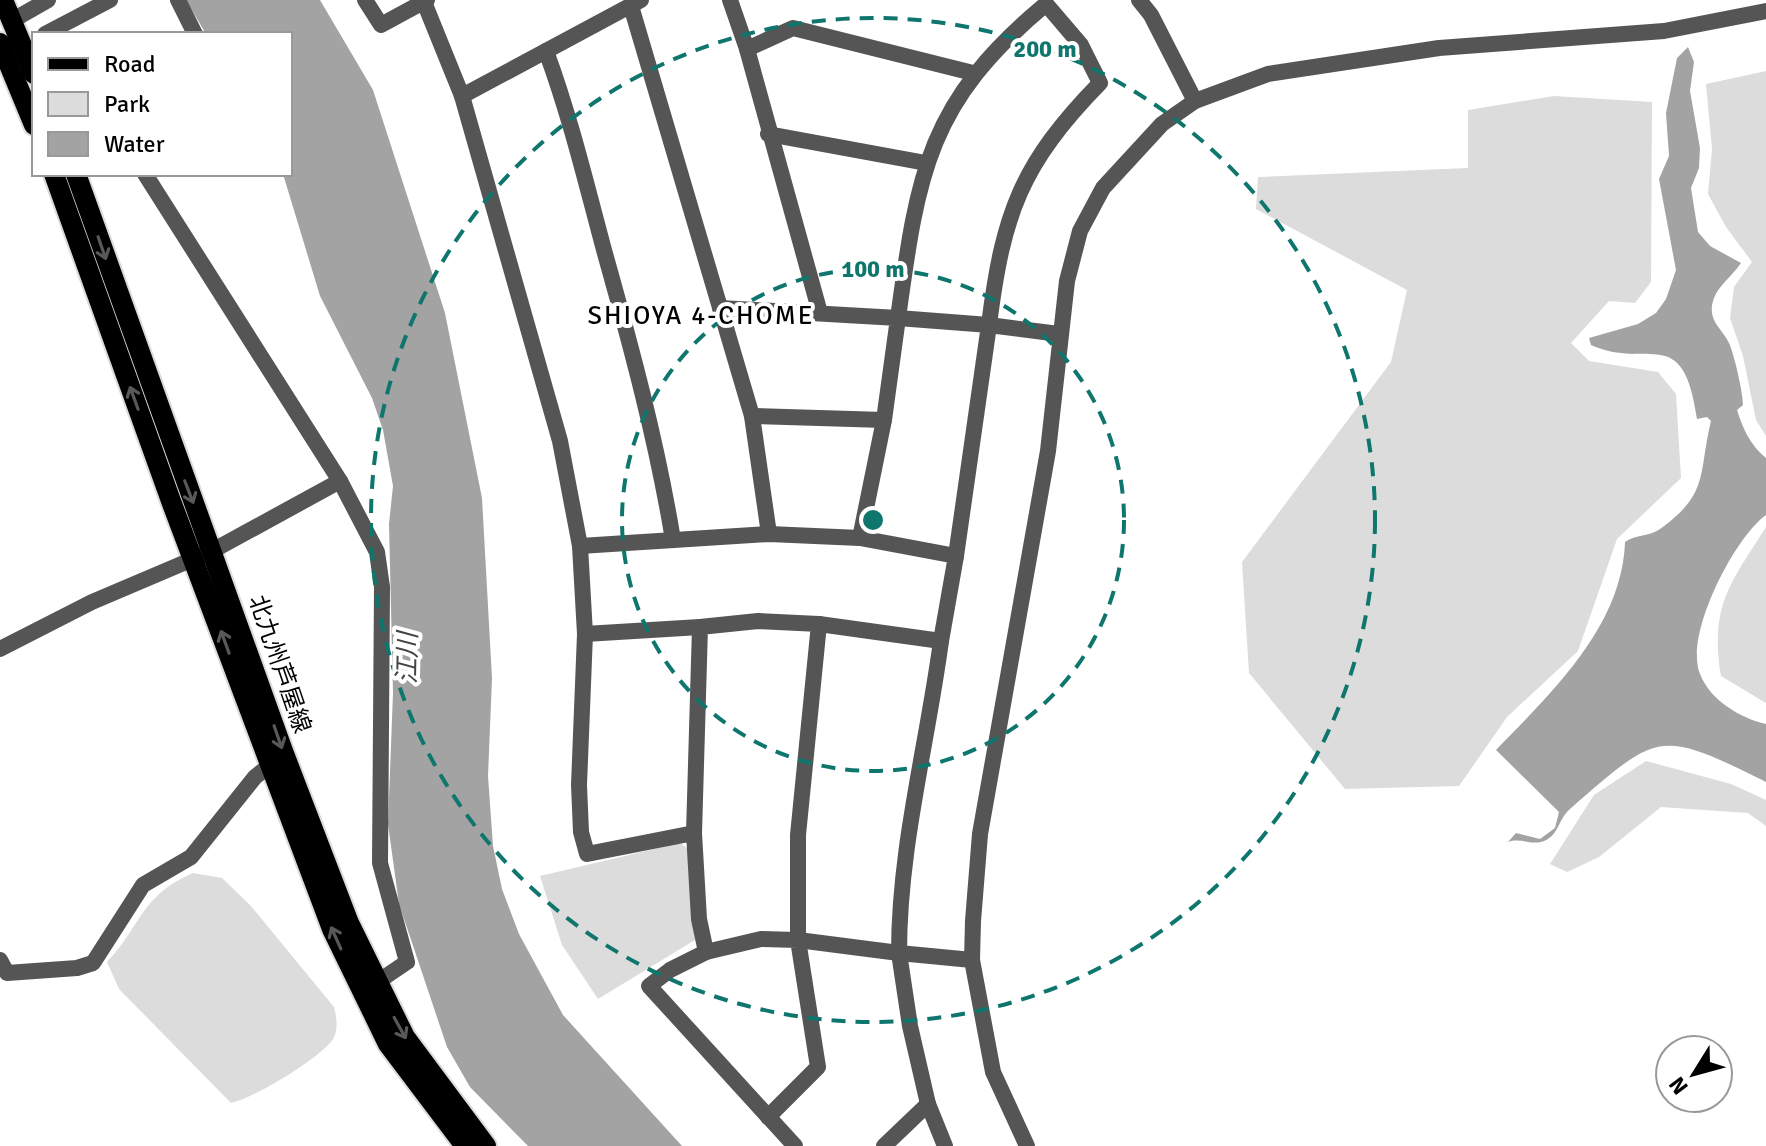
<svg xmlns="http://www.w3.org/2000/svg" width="1766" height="1146" viewBox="0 0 1766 1146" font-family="Signika,'Noto Sans JP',sans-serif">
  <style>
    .green { fill: #dcdcdc }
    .water { fill: #a3a3a3 }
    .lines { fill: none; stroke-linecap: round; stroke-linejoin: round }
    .primary-casing { stroke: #dbdbdb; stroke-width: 24 }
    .minor { stroke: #555; stroke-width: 16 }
    .tertiary { stroke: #555; stroke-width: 16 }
    .primary { stroke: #000; stroke-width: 20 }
    .oneway { stroke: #595959 }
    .ring { fill: none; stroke: #0f766e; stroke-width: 4; stroke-dasharray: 14 10 }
    .labels { text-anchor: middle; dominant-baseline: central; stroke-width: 8; stroke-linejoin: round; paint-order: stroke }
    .street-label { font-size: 24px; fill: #000; stroke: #fff }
    .neighbourhood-label { font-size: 26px; letter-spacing: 2px; fill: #000; stroke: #fff }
    .water-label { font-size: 26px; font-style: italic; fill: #444; stroke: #fff }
    .centre { fill: #0f766e; stroke: #fff; stroke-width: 4 }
    .ring-label { font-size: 24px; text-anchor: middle; font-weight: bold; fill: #0f766e; stroke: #fff; stroke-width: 8; stroke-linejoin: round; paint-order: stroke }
  </style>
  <rect width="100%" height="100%" fill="#fff"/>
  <g class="green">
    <polygon points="1766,71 1766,436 1756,420 1743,356 1730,318 1734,287 1752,262 1726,227 1708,194 1712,149 1706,84"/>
    <polygon points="1554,96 1652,102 1651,282 1635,303 1609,301 1571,343 1589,361 1658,372 1676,394 1681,478 1617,539 1578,651 1507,717 1459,786 1345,789 1249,673 1242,562 1391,362 1407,290 1256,209 1258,177 1468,168 1468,110"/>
    <path d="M 1766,527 L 1766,703 L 1721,676 C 1710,605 1730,584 1766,527 Z"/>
    <polygon points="1646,761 1731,784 1766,800 1766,826 1748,813 1661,807 1599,857 1567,872 1550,864 1594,795"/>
    <polygon points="680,843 688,849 695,940 598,999 562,945 540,876"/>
    <path d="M 193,873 L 222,878 L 250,905 L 334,1007 C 337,1018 339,1034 330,1043 C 313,1062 254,1098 231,1103 L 119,989 L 107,962 C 142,925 140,896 193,873 Z"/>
  </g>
  <g class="water">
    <polygon points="186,0 320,0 373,90 445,313 482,498 492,678 488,776 493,846 502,889 519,934 563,1015 682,1146 528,1146 470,1087 447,1047 399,904 388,824 393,693 389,524 393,486 383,430 372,398 320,296 283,174 290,174 290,34 206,34"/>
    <path d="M 1688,47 L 1694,62 L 1690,91 L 1700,148 L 1699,168 L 1691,188 L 1698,232 L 1710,246 L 1741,263 C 1733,275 1719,285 1714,298 C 1706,320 1721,327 1729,343 C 1734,354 1743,392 1743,405 L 1737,410 C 1743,429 1750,445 1766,458 L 1766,515 C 1734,538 1684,635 1700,674 C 1710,700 1740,718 1766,724 L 1766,782 C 1659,729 1659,731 1570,809 C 1558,819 1559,835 1544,841 C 1531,846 1521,837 1508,842 L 1516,833 L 1540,839 L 1555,828 L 1559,812 L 1496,750 C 1551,693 1622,627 1625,542 C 1636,534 1649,537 1660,529 C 1710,493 1698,474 1711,421 L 1707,417 L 1697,419 C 1683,321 1649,371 1591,345 L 1589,338 L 1638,324 L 1656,313 L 1666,299 L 1676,270 L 1659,179 L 1669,156 L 1666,113 L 1677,58 Z"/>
  </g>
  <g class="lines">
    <g class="primary-casing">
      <g id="primary">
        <polyline points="3,0 34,74"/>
        <polyline points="0,43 34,125"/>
        <polyline points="54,174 171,501 332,929 388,1044 465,1146"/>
        <polyline points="76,174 283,751 349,923 405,1037 486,1146"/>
      </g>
    </g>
    <g class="minor">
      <polyline points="178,0 195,34"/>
      <polyline points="365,0 381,25 427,0"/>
      <polyline points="730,0 747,49 820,313"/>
      <polyline points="424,2 462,96 641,0"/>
      <polyline points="631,6 752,416 769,534"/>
      <polyline points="747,49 793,28 973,73"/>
      <path d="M 546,51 C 570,116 586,183 604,250 C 631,346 657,442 673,540"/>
      <polyline points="462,96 560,441 580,546 585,634 579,785 581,832 587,854 694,833 699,919 706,952 670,970 649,986 795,1146"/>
      <polyline points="768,134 926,163"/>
      <polyline points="720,308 898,318 884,420"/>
      <polyline points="752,416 884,420 860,538"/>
      <polyline points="580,546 769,534 860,538 956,556 941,641"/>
      <path d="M 956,556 L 989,325 L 898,318 C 918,172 928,102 1046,4 L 1081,45 L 1100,83 C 1021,164 1003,213 989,325 L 1059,334"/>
      <path d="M 819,624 L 941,641 C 927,746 899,847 899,953 L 972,960"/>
      <polyline points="585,634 700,627"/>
      <polyline points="694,833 700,627 758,621 819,624 798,835 798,940 899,953 910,1026 928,1104"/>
      <polyline points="706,952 761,939 798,940 818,1067 768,1117"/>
      <polyline points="0,960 7,973 77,968 93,963 143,885 191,857 255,777 269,766"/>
      <polyline points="884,1146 928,1104 945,1146"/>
    </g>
    <g class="tertiary">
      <polyline points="1139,0 1151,15 1195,101"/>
      <polyline points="13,20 48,0"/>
      <polyline points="45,34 110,0"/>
      <polyline points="145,174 340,481 377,552 382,587 380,863 407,962 376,983"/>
      <polyline points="0,649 92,602 212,551 340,481"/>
      <polyline points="1027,1146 993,1072 972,960 973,921 980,834 1048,451 1067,281 1080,231 1103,188 1162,124 1195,101 1268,74 1439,48 1664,31 1766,11"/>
    </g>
    <use href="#primary" class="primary"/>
  </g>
  <defs><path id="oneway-shaft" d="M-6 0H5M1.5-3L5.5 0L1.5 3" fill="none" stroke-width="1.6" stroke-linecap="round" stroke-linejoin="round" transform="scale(2)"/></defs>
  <g class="oneway">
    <use href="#oneway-shaft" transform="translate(102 248) rotate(71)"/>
    <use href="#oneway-shaft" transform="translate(134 398) rotate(-110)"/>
    <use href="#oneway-shaft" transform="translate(189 492) rotate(69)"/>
    <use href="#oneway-shaft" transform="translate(225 642) rotate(-110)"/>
    <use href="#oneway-shaft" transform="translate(278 737) rotate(71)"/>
    <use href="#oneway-shaft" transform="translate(336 938) rotate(-114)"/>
    <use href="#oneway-shaft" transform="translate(400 1028) rotate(61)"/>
  </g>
  <g class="ring">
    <circle cx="873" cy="520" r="251"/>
    <circle cx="873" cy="520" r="502"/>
  </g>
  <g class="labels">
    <g class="street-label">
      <text transform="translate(280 664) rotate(71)">北九州芦屋線</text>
    </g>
    <g class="neighbourhood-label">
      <text x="701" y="316">SHIOYA 4-CHOME</text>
    </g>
    <g class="water-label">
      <text transform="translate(408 658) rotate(-89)">江川</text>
    </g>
  </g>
  <circle cx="873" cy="520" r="12" class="centre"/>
  <g class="ring-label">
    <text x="1045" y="57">200 m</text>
    <text x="873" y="277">100 m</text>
  </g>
  <rect x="32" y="32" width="260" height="144" fill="#ffffff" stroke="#999999" stroke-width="2"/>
  <rect x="48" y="58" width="40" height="12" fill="#000000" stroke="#999999" stroke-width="2"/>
  <text x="104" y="72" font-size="24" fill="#000000">Road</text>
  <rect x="48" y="92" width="40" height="24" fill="#dcdcdc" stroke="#999999" stroke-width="2"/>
  <text x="104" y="112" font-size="24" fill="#000000">Park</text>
  <rect x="48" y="132" width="40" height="24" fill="#a3a3a3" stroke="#999999" stroke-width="2"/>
  <text x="104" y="152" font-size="24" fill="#000000">Water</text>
  <g transform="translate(1694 1074) rotate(233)"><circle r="38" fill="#ffffff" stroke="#999999" stroke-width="2"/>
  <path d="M0-6L14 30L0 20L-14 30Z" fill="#000000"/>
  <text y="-12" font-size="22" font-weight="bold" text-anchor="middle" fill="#000000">N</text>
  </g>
</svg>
